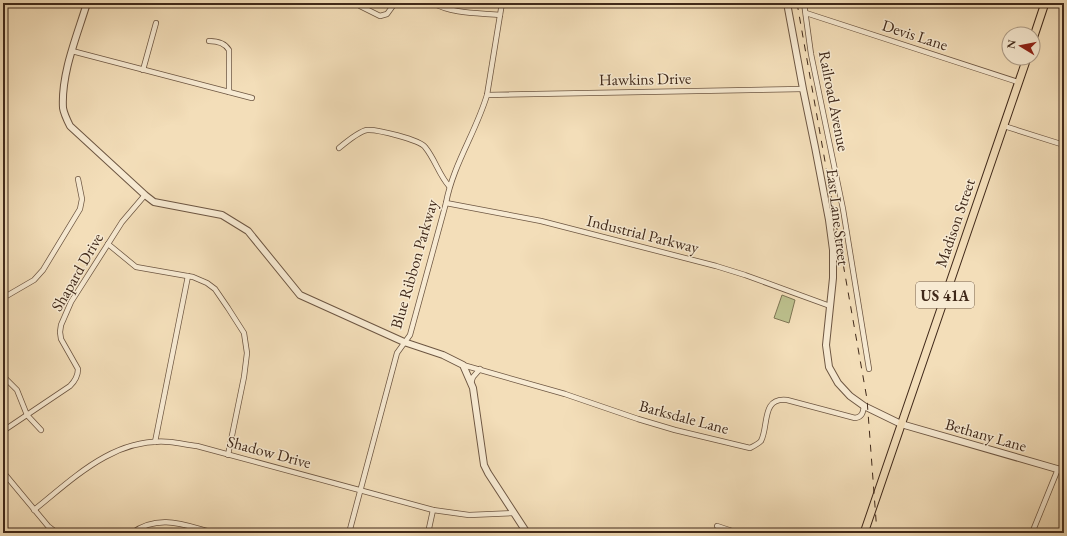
<svg xmlns="http://www.w3.org/2000/svg" width="1067" height="536" viewBox="0 0 1067 536" font-family="'EB Garamond',serif">
  <style>
    .green { fill: #bdc18e; stroke: #7e7554 }
    .lines { fill: none; stroke-linecap: round; stroke-linejoin: round }
    .minor-casing { stroke: #6d5642; stroke-width: 6 }
    .tertiary-casing { stroke: #6d5642; stroke-width: 8 }
    .primary-casing { stroke: #40291a; stroke-width: 9 }
    .minor { stroke: #f7ead2; stroke-width: 4.5 }
    .tertiary { stroke: #f7ead2; stroke-width: 6 }
    .primary { stroke: #f3deb9; stroke-width: 7 }
    .rail { stroke: #40291a; stroke-width: 1; stroke-dasharray: 7 7; stroke-linecap: butt }
    .labels { text-anchor: middle; dominant-baseline: central; stroke-width: 3; stroke-linejoin: round; paint-order: stroke }
    .shield { fill: #f7ead2; stroke: #776351; stroke-width: 1 }
    .shield-label { font-size: 15px; font-weight: bold; fill: #40291a }
    .street-label { font-size: 16px; fill: #40291a; stroke: #f7ead2 }
  </style>
  <rect width="100%" height="100%" fill="#f3deb9"/>
  <filter id="stains"><feTurbulence type="fractalNoise" baseFrequency=".005" numOctaves="4"/><feColorMatrix values="0 0 0 0 .2 0 0 0 0 .09 0 0 0 0 .02 0 0 0 .5 -.17"/></filter>
  <radialGradient id="worn" r=".72"><stop offset=".6" stop-color="#630" stop-opacity="0"/><stop offset="1" stop-color="#630" stop-opacity=".3"/></radialGradient>
  <polygon class="green" points="782,295 795,300 789,323 774,318"/>
  <g class="lines">
    <g class="minor-casing">
      <g id="minor">
        <path d="M 433,3 C 452,14 479,13 500,15"/>
        <polyline points="804,3 811,54 843,209 869,369"/>
        <polyline points="360,6 380,16 387,14 395,3"/>
        <polyline points="806,15 806,13 1018,82"/>
        <path d="M 209,41 C 216,41 225,43 229,50 L 229,92"/>
        <polyline points="72,51 252,98"/>
        <polyline points="143,70 156,23"/>
        <polyline points="487,95 803,89"/>
        <polyline points="1004,126 1064,145"/>
        <path d="M 339,148 C 345,143 360,131 367,130 C 377,129 420,140 425,147 C 435,159 439,175 449,186"/>
        <polyline points="446,203 541,221 716,266 745,275 830,306"/>
        <polyline points="108,244 136,267 193,277 207,283 215,289 228,308 244,333 247,353 244,377 228,455"/>
        <polyline points="3,298 34,280 43,270 80,209 82,199 78,179"/>
        <path d="M 463,365 L 565,394 L 638,419 L 675,430 L 750,448 C 754,446 758,444 761,441 C 769,426 761,397 787,400 L 855,418 C 862,417 863,413 864,406"/>
        <polyline points="3,376 17,390 27,415 41,430"/>
        <polyline points="471,383 473,377 480,369"/>
        <path d="M 3,431 L 70,386 C 75,381 78,376 78,369 L 61,339 L 60,332 L 61,325 L 71,302 L 122,222 L 145,195"/>
        <polyline points="155,442 188,276"/>
        <polyline points="3,472 48,526 57,533"/>
        <path d="M 34,510 C 74,478 114,437 170,442 C 179,443 188,445 197,446 L 433,510 L 469,515 L 513,513"/>
        <polyline points="717,526 738,533"/>
        <polyline points="865,531 874,533"/>
        <path d="M 132,533 C 160,513 186,526 215,533"/>
        <path d="M 349,533 L 397,353 L 410,335 L 446,203 C 453,165 476,132 487,95 L 502,3"/>
        <polyline points="428,533 433,510"/>
        <polyline points="1032,533 1058,469"/>
      </g>
    </g>
    <g class="tertiary-casing">
      <g id="tertiary">
        <path d="M 87,3 C 77,36 61,73 63,108 C 64,114 67,120 70,126 L 145,195 L 154,202 L 222,215 L 248,231 L 300,295 L 404,342 L 443,355 L 463,365 L 473,388 L 484,465 L 488,473 L 527,533"/>
        <polyline points="787,3 803,89 815,147 829,220 833,250 833,278 826,345 829,367 838,383 850,396 864,406 901,424 1064,471"/>
      </g>
    </g>
    <g class="primary-casing">
      <g id="primary">
        <polyline points="1033,39 1045,3"/>
        <polyline points="864,533 1027,58"/>
      </g>
    </g>
    <use href="#minor" class="minor"/>
    <use href="#tertiary" class="tertiary"/>
    <use href="#primary" class="primary"/>
    <polyline class="rail" points="797,3 867,399 877,533"/>
  </g>
  <g class="labels">
    <rect class="shield" x="916" y="282" width="58" height="26" rx="3"/>
    <g class="shield-label">
      <text x="945" y="295">US 41A</text>
    </g>
    <g class="street-label">
      <text transform="translate(915 35) rotate(18)">Devis Lane</text>
      <text transform="translate(645 79) rotate(-1)">Hawkins Drive</text>
      <text transform="translate(834 101) rotate(79)">Railroad Avenue</text>
      <text transform="translate(838 217) rotate(83)">East Lane Street</text>
      <text transform="translate(955 223) rotate(-71)">Madison Street</text>
      <text transform="translate(643 234) rotate(14)">Industrial Parkway</text>
      <text transform="translate(414 264) rotate(-74)">Blue Ribbon Parkway</text>
      <text transform="translate(77 272) rotate(-60)">Shapard Drive</text>
      <text transform="translate(684 417) rotate(15)">Barksdale Lane</text>
      <text transform="translate(986 435) rotate(16)">Bethany Lane</text>
      <text transform="translate(269 452) rotate(15)">Shadow Drive</text>
    </g>
  </g>
  <rect width="1067" height="536" fill="none" stroke="#f3deb9" stroke-width="16"/>
  <rect x="4" y="4" width="1059" height="528" fill="none" stroke="#40291a" stroke-width="2"/>
  <rect x="8" y="8" width="1051" height="520" fill="none" stroke="#40291a"/>
  <g transform="translate(1021 46) rotate(280)"><circle r="19" fill="#f7ead2" stroke="#ae9d88"/>
  <path d="M0-3L7 15L0 10L-7 15Z" fill="#8f2418"/>
  <text y="-6" font-size="11" font-weight="bold" text-anchor="middle" fill="#40291a">N</text>
  </g>
  <rect width="100%" height="100%" filter="url(#stains)"/>
  <rect width="100%" height="100%" fill="url(#worn)"/>
</svg>
